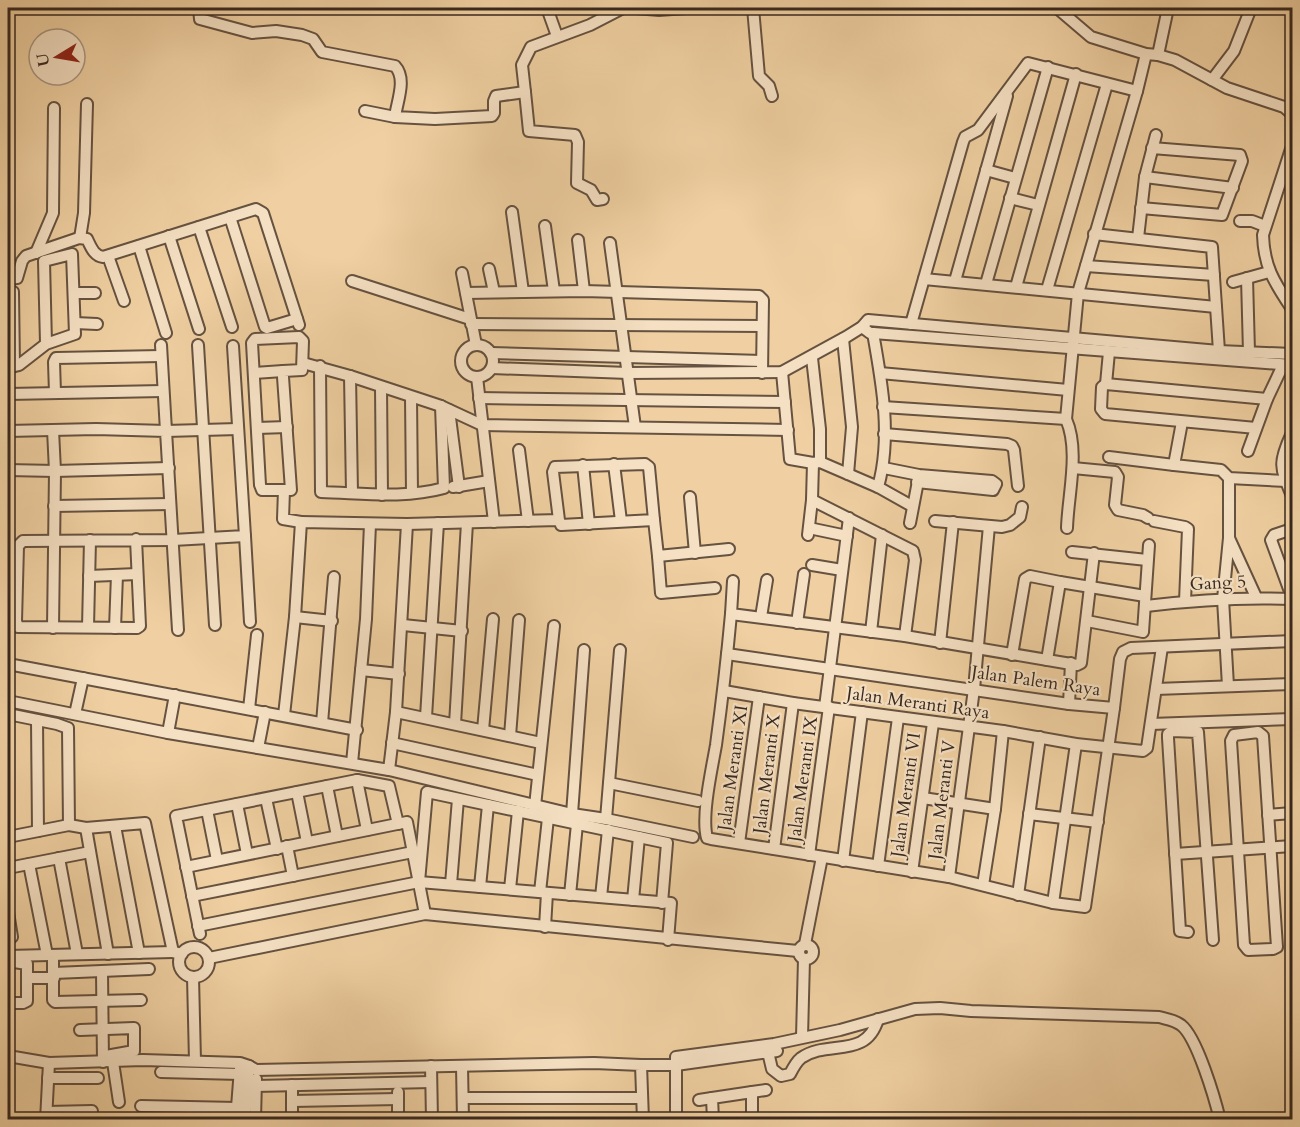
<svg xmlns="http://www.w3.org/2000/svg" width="1300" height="1127" viewBox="0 0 1300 1127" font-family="Cardo,serif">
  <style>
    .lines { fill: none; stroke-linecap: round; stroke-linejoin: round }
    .minor-casing { stroke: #655240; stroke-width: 14 }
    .minor { stroke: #f5e0c3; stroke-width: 10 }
    .labels { text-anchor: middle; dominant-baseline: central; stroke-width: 4.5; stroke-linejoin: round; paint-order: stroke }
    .street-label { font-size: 18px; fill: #37281f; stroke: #f5e0c3 }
  </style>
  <rect width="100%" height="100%" fill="#f0d0a2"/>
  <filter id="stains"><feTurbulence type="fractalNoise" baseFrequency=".00333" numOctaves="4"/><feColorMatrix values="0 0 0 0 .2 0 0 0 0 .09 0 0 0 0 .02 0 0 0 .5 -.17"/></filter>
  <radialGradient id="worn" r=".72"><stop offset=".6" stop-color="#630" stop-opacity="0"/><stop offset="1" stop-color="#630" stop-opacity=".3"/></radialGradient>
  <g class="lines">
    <g class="minor-casing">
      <g id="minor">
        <path d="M 199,8 L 200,19 L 252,33 L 276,31 L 302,35 L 313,39 L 322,52 L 395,66 C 407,79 397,101 395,117 L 435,119 L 492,116 L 494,113 L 494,101 L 496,96 L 525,92 L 522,65 L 531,47 L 590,25 L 623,8"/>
        <polyline points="547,8 557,36"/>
        <polyline points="636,8 659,10 686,8"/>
        <polyline points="753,8 759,76 769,86 772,96"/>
        <polyline points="1057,8 1091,37 1146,54 1158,55 1175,60 1227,88 1284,107 1292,114"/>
        <polyline points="1158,55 1168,8"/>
        <polyline points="1212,80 1234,51 1251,8"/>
        <polyline points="525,92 529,131 575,135 578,142 577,183 591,190 597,200 603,199"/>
        <polyline points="365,111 395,117"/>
        <path d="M 1292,146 L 1263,235 C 1264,268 1275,283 1292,309"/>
        <polyline points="986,170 1015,178"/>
        <polyline points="1145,177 1233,188"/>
        <polyline points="1010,198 1038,205"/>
        <polyline points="1141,208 1222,215 1242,161 1240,155 1152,148"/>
        <polyline points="512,212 523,292"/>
        <polyline points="230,217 265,327 267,328 297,319"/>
        <polyline points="1240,221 1252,221 1265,226"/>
        <polyline points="545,226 554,291"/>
        <polyline points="199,227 232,327"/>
        <polyline points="1094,234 1212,247 1219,351"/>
        <polyline points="169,236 199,329"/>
        <polyline points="80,238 84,213 87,104"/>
        <polyline points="1138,238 1145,177 1156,135"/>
        <polyline points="578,240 584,291"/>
        <polyline points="610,243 635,427"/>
        <polyline points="139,246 166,333"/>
        <polyline points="36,253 53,213 54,108"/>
        <polyline points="108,256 124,301"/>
        <polyline points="1086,266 1214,275"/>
        <polyline points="489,269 494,292"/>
        <polyline points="462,273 476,345"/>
        <polyline points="1247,278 1249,352"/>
        <path d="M 8,279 L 17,278 L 22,261 L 26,256 L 79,238 L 87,239 C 91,247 94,256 103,257 L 256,209 L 263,213 L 299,325"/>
        <polyline points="924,279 1216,307"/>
        <polyline points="352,281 470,319"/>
        <polyline points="955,281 1007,96"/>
        <polyline points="1233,282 1269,272"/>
        <polyline points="986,284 1048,67"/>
        <polyline points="1016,287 1076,74"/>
        <polyline points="8,290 13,292 14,366"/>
        <polyline points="1047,290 1107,84"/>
        <polyline points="75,293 95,293"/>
        <polyline points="466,293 584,291 759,296 763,300 762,373"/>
        <polyline points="75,323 97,324"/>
        <polyline points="471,324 762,326"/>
        <polyline points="911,324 963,142 965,137 978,130 1028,63 1137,91"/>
        <polyline points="862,327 870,333 873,333 1292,365"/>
        <path d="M 873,333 C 882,383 892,438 878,487"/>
        <polyline points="843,339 852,427 848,474"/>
        <polyline points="161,345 166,431 238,429"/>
        <polyline points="198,345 215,625"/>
        <circle cx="477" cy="361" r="16"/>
        <polyline points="491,353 762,361"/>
        <polyline points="812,358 820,429 820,462"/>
        <polyline points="303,363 350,376 441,406 482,425 788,430"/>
        <path d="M 320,366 L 321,492 C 362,493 404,499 444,488 L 441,406"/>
        <polyline points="8,367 19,365 46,344 75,334 72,254 44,261 46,344"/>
        <polyline points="492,368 628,373 782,372 846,337 862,327 868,320 1219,351 1292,354"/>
        <polyline points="782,372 790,459 813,463 820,462 878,487 912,506"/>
        <polyline points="254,373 283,371"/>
        <polyline points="880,373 1068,390"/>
        <polyline points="350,376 352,493"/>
        <polyline points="477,377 494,522"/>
        <polyline points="1106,384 1109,352"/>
        <polyline points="381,387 382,495"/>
        <polyline points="55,393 54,362 56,358 161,356"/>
        <polyline points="8,394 163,391"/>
        <polyline points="411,398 412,493"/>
        <polyline points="479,398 785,402"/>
        <polyline points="883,407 1066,419 1078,293 1137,91 1146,54"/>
        <polyline points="449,410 459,487"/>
        <path d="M 1066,419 C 1080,451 1068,494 1067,528"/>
        <polyline points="1182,422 1174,465 1221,470 1229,478 1286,481 1292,480"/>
        <polyline points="257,428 287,427"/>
        <polyline points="1256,428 1105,414 1101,409 1102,387 1106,384 1267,399"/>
        <polyline points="53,430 55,471 53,628"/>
        <polyline points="8,431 96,429 166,431 178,630"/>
        <path d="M 1292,433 C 1278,463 1280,467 1292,496"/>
        <polyline points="884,434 1007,444 1012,446 1014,450 1018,486"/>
        <polyline points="519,450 528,521"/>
        <polyline points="1248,451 1267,399 1283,365"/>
        <polyline points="1109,457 1174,465"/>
        <polyline points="614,464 621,521"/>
        <polyline points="583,465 589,524"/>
        <polyline points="884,468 919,475 992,481 996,484 993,490 917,482"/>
        <polyline points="1073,468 1115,472 1118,477 1115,505 1118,510 1143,515 1148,518"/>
        <polyline points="8,470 55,471 169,468"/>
        <polyline points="1229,478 1229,538"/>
        <polyline points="453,487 489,481"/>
        <polyline points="284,490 262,490 260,485 252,343 255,339 299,337 303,341 302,370 283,371 283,377 291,490 284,490 283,519 301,522"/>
        <polyline points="690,497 695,553"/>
        <polyline points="812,500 913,551 915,560 905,636"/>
        <polyline points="54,506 170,504"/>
        <polyline points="654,520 658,556 729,549"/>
        <polyline points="935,521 1002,527 1010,525 1020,517 1022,507"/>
        <polyline points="1154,521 1185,527 1188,529 1185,601"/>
        <polyline points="910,523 919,476"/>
        <polyline points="809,528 847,536"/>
        <polyline points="1292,529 1274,535 1271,540 1292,597"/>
        <polyline points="808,535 812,500 813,463"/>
        <polyline points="245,536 250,622"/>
        <polyline points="136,539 140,626 137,628 18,627 16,621 18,546 23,541 173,540 245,536 233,346"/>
        <polyline points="1072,552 1147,560"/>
        <polyline points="658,556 661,593 715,588"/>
        <polyline points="812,565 842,570"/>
        <polyline points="89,576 137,574"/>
        <polyline points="733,581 731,614 905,636 1077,665 1081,663 1094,553"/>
        <path d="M 1146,606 C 1195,600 1243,597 1292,599"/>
        <path d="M 731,614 C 727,658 722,701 716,745 C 712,768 701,816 707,838 L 711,839 L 949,877 L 1053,903 L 1085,907 L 1114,708"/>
        <polyline points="295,617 332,621"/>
        <polyline points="761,617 767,580"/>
        <polyline points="1087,621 1143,632 1149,545"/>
        <polyline points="797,623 804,574"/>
        <polyline points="403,625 462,631"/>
        <polyline points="88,627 90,540"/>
        <polyline points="115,628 117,575"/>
        <polyline points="871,632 882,535"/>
        <polyline points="940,643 953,522"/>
        <polyline points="727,654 1069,704 1114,708 1120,659 1123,652 1131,648 1292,641"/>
        <polyline points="1012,655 1025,579 1030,576 1060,582"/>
        <polyline points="1047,660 1060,582 1145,596"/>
        <polyline points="8,664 357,730"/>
        <polyline points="361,670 399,674"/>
        <polyline points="1228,686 1223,599 1229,538 1256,597"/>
        <polyline points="1156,689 1292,684"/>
        <polyline points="724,691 793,703 1003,731 1076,744 1143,751 1147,748 1162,647"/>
        <polyline points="8,701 168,733 389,770 396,712 407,524"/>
        <polyline points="1069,704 1071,663"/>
        <polyline points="825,707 849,518"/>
        <polyline points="249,709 257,635"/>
        <polyline points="396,712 541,743"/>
        <polyline points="8,714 57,724 68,728 69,825"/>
        <polyline points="75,714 83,678"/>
        <polyline points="284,715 295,617 301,522 407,524 559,520 553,472 555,467 645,464 649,467 654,520 561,525 559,520"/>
        <polyline points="426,717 438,523"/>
        <polyline points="37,720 38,831"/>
        <polyline points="322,723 334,577"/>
        <polyline points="455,724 467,523"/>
        <polyline points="1151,724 1292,719"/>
        <polyline points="483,730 493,619"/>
        <polygon points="1258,732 1263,736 1277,947 1273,949 1248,950 1244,945 1231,741 1234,735"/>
        <polyline points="168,733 175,695"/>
        <polyline points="510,736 519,620"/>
        <polyline points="392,743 538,775"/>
        <polyline points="258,748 265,712"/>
        <polyline points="352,763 366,619 370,524"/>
        <polyline points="389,770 572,814 606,819 693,837"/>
        <polyline points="357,780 367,830"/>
        <polyline points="609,783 698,801"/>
        <polyline points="327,786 337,836"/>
        <polyline points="297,792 307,842"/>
        <polyline points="923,798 995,809"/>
        <polyline points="267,803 277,849"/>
        <polyline points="237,804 247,854"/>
        <polyline points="535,806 554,626"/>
        <polyline points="207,810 217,860"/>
        <polyline points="572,814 584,650"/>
        <polyline points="1029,814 1098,822"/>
        <polyline points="1268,815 1292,813"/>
        <polyline points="606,819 620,650"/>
        <polyline points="115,826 139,953"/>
        <polyline points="86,828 108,954"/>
        <polyline points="8,837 69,825 86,828 145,823 173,952 182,954"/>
        <polyline points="739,843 759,697"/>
        <polyline points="287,846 293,876"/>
        <polyline points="774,849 793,703"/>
        <polyline points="1175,854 1292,846"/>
        <polyline points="809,855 829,707"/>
        <polyline points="59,858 77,954"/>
        <polyline points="843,861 862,712"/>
        <polyline points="29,864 47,955"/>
        <polyline points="878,866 898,718"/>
        <polyline points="186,867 407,822 425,914"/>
        <polyline points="8,868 90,852"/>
        <polyline points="912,872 933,723"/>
        <polyline points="949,877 974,689 989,526"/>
        <polyline points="419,882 427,792 667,843 662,903"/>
        <polyline points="451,884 458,799"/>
        <polyline points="983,885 995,809 1003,731"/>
        <polyline points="480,887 488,805"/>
        <polyline points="510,889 518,811"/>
        <polyline points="540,892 548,818"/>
        <polyline points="570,895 577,824"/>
        <polyline points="1018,895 1040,737"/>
        <polyline points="192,896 413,852"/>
        <polyline points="601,897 608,830"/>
        <polyline points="633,900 639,837"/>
        <polyline points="1053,903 1076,744"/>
        <polyline points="8,912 12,937"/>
        <polyline points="198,926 419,882 671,903 668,940"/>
        <polyline points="545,927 547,893"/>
        <polyline points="1188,932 1180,931 1168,738 1168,734 1172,731 1198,732 1213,940"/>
        <polyline points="200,934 176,816 357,780 389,786 398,824"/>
        <polyline points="805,944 822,857"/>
        <circle cx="806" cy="952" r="7"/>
        <circle cx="194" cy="962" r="15"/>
        <polyline points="8,956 173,952"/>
        <polyline points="209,958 425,914 798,951"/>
        <polyline points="53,959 53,1000 55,1002 141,1000"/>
        <polyline points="102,972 103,1062"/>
        <polyline points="54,973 149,969"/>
        <polyline points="193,977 195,1061"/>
        <polyline points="27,978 54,978"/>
        <polyline points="8,1003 23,1003 27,1001 27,964 14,962"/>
        <polyline points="80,1030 134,1028 134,1051 106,1056"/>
        <polyline points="802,1037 804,959"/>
        <path d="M 768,1052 L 772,1069 L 781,1076 L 790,1074 C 793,1068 796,1062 801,1058 C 828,1039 866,1060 878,1019"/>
        <polyline points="8,1056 49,1063 143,1060 240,1063 249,1066 245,1120"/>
        <polyline points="113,1062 119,1102"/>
        <polyline points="641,1065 676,1065 777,1051"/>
        <polyline points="249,1066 256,1070 594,1063 641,1065 643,1120"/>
        <polyline points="431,1066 432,1120"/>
        <polyline points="462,1066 463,1120"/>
        <polyline points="161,1072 240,1074"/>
        <polyline points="48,1078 98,1078"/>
        <polyline points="292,1085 292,1120"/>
        <polyline points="256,1086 431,1082"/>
        <polyline points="398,1092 398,1120"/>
        <polyline points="752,1092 766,1090"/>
        <polyline points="463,1098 642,1098"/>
        <polyline points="699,1100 712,1098"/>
        <polyline points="292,1101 398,1099"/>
        <polyline points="141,1106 237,1108"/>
        <polyline points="47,1112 92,1111"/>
        <polyline points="46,1120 49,1063"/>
        <polyline points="236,1120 240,1069"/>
        <polyline points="255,1120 256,1079"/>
        <path d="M 676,1120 L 676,1057 L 774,1044 L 840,1030 L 915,1009 L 940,1008 L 971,1011 L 1159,1017 C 1166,1019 1175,1020 1181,1025 C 1197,1037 1215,1099 1220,1120"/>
        <polyline points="713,1120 712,1098 752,1092 752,1120"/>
      </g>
    </g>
    <use href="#minor" class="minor"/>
  </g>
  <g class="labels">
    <g class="street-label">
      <text transform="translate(1218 583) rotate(-3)">Gang 5</text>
      <text transform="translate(1036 681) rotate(8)">Jalan Palem Raya</text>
      <text transform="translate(918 703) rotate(8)">Jalan Meranti Raya</text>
      <text transform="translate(733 768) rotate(-82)">Jalan Meranti XI</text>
      <text transform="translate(767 774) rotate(-83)">Jalan Meranti X</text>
      <text transform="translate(803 779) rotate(-82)">Jalan Meranti IX</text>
      <text transform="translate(906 795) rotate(-82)">Jalan Meranti VI</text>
      <text transform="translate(942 800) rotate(-83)">Jalan Meranti V</text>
    </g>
  </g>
  <rect width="1300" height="1127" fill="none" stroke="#f0d0a2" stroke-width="30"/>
  <rect x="9" y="9" width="1282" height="1109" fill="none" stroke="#37281f" stroke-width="3"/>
  <rect x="15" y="15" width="1270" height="1097" fill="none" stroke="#37281f" stroke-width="1.5"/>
  <g transform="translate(57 57) rotate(259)"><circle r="28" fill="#f5e0c3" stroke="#a99681" stroke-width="1.5"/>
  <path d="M0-4.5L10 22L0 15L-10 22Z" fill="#8f2418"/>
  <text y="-9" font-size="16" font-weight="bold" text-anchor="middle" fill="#37281f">U</text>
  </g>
  <rect width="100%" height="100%" filter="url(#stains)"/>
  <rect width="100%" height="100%" fill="url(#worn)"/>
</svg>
